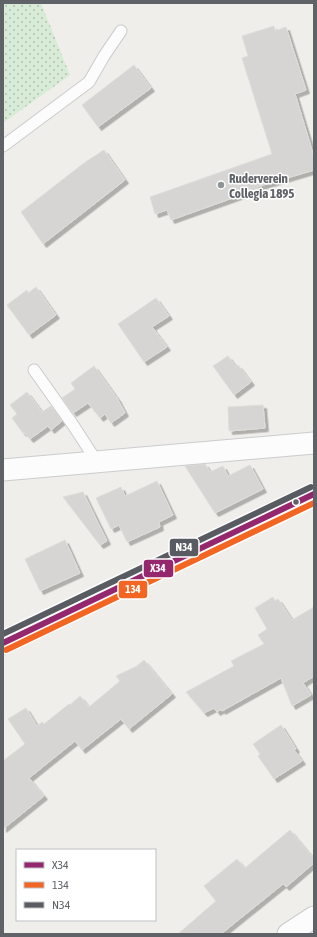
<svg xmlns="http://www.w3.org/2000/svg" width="317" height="937" viewBox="0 0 317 937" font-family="'Asap Condensed',sans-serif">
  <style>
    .park { fill: url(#park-dots) }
    .building { fill: #d6d5d3; stroke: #deddd9; filter: url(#shadow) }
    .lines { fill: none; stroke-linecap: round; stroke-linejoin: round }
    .service-casing { stroke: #cbcccc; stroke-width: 13 }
    .minor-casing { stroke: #cbcccc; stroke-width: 23 }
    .secondary-casing { stroke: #cacacb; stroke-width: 24 }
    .service { stroke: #fdfcfc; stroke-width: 11 }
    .minor { stroke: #fdfcfc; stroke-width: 21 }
    .secondary { stroke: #fdfcfc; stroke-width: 22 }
    .bus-1-casing { stroke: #fff; stroke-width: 9 }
    .bus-2-casing { stroke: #fff; stroke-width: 9 }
    .bus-3-casing { stroke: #fff; stroke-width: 9 }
    .bus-1 { stroke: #95276e; stroke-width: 6 }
    .bus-2 { stroke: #f26522; stroke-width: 6 }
    .bus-3 { stroke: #595b62; stroke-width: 6 }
    .poi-dot { fill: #919496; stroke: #fff; stroke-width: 1.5 }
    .bus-dot { fill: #5f6368; stroke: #fff; stroke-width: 1.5 }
    .labels { text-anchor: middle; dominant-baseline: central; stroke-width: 3; stroke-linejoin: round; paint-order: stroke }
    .poi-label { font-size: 13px; font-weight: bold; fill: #5f6368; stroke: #fff; text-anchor: start }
    .line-badge { stroke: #fff; stroke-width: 1.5 }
    .badge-label { font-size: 11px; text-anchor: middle; font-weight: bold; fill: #fff }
  </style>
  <defs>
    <pattern id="park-dots" width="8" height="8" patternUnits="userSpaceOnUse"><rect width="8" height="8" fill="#d8ebd6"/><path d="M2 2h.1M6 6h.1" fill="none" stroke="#b2c2b1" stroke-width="1.8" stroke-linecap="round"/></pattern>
    <filter id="shadow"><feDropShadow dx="3.5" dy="3.5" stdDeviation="0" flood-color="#0004"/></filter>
  </defs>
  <rect width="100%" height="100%" fill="#efeeea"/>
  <polygon class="park" points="3,3 41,3 70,75 3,123"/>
  <g class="building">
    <polygon points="274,26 275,31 286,27 306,90 295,94 314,157 314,170 257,187 258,189 171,220 167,210 155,214 150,197 272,154 242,58 248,56 242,36"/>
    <polygon points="134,65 151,88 98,127 82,105"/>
    <polygon points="104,150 125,180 43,244 21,212 84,163"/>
    <polygon points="36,287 56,315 29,335 7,305 27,290 28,293"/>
    <polygon points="156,298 169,316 152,327 167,347 144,362 118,324"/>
    <polygon points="228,356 236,367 238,365 251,382 234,395 213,366"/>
    <polygon points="94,366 117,398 125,413 111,423 105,414 100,418 88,403 73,413 62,398 75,389 71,383"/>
    <polygon points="27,392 42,412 51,406 62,421 51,430 48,426 30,439 24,432 23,433 12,418 17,414 10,405"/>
    <polygon points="263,405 265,428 229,431 228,407"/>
    <polygon points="205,464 210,472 223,466 228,476 250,465 263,489 215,513 185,466"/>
    <polygon points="157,481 173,515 159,522 160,527 127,542 119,525 111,529 96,498 121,487 125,496"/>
    <polygon points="83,492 107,541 100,545 63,497"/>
    <polygon points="65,540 80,573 40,591 25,559"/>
    <polygon points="273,597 275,601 278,599 292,620 314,607 314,676 303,683 311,695 292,706 281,678 222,711 222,709 217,712 214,708 204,713 186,692 234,666 231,661 264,644 258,635 267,629 255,608"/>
    <polygon points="144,660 172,694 129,729 121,719 82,750 75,741 29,778 44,796 3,829 3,761 25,744 8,719 26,708 37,726 42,722 44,724 69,704 70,705 80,696 89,707 120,681 116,676 137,666"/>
    <polygon points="281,725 296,749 294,750 302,761 274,779 258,756 260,754 253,744"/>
    <polygon points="290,830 314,859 314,863 286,887 283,884 221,934 178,934 216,901 204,886 237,859 245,868"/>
  </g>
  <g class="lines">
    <g class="service-casing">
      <g id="service">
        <polyline points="3,146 89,82 104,56 121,31"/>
        <polyline points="34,370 73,425 97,462"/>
      </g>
    </g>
    <g class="minor-casing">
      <g id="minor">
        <polyline points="3,470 314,443"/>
        <polyline points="288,934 314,917"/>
      </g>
    </g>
    <g class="secondary-casing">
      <polyline id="secondary" points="3,643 314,494"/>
    </g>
    <use href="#service" class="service"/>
    <use href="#minor" class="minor"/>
    <use href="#secondary" class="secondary"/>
    <g class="bus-1-casing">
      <polyline id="bus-1" points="3,643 314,494"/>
    </g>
    <g class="bus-2-casing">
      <polyline id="bus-2" points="6,650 314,503"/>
    </g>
    <g class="bus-3-casing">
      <polyline id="bus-3" points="3,634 311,487"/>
    </g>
    <use href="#bus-1" class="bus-1"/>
    <use href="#bus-2" class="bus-2"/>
    <use href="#bus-3" class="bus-3"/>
  </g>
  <circle class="poi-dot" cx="221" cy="185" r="4"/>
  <circle class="bus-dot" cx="296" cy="502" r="3.5"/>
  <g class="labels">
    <g class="poi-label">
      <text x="229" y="178">Ruderverein<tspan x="229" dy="15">Collegia 1895</tspan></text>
    </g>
  </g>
  <g class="line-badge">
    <rect x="169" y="538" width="30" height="19" rx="4" fill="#595b62"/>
    <rect x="143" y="559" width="31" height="19" rx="4" fill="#95276e"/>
    <rect x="118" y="580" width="30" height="19" rx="4" fill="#f26522"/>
  </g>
  <g class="badge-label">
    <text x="184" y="551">N34</text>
    <text x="158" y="572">X34</text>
    <text x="133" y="593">134</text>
  </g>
  <rect width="317" height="937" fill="none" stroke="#5f6368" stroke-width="8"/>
  <rect x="16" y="849" width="140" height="72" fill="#ffffff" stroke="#bfc1c3"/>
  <rect x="24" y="862" width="20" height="6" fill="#95276e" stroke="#bfc1c3"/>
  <text x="52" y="869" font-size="12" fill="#5f6368">X34</text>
  <rect x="24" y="882" width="20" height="6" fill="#f26522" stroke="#bfc1c3"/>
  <text x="52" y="889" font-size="12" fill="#5f6368">134</text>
  <rect x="24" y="902" width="20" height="6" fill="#595b62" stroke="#bfc1c3"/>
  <text x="52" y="909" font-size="12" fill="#5f6368">N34</text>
</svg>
